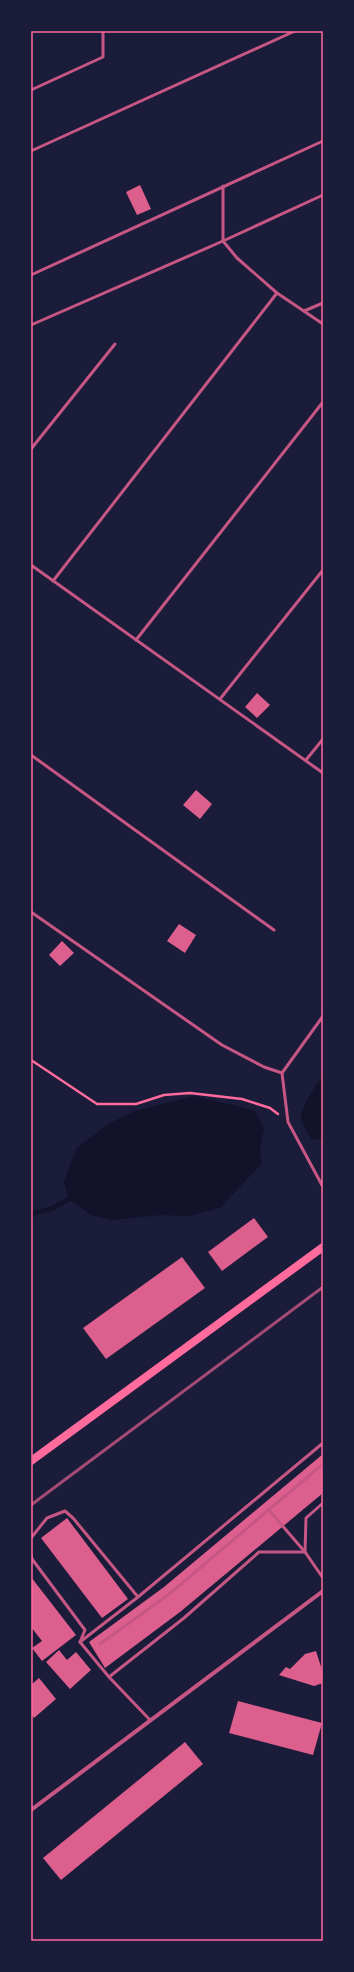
<svg xmlns="http://www.w3.org/2000/svg" width="354" height="1972" viewBox="0 0 354 1972" font-family="'Fira Sans',sans-serif">
  <style>
    .water { fill: #12122b }
    .lines { fill: none; stroke-linecap: round; stroke-linejoin: round }
    .stream { stroke: #12122b; stroke-width: 5 }
    .building { fill: #dd5f8e }
    .path { stroke: #ff6b9d; stroke-width: 2.5 }
    .service { stroke: #c65784; stroke-width: 3 }
    .minor { stroke: #c65784; stroke-width: 4 }
    .secondary { stroke: #ff6b9d; stroke-width: 8 }
    .rail { stroke: #a44b75; stroke-width: 3 }
    .neatline { fill: none; stroke: #ff6b9d; stroke-width: 1.5 }
  </style>
  <rect width="100%" height="100%" fill="#1b1b3a"/>
  <g class="water">
    <path d="M 323,1075 L 323,1138 L 312,1140 C 308,1133 302,1126 301,1117 C 301,1106 317,1084 323,1075 Z"/>
    <polygon points="194,1096 254,1110 264,1128 260,1150 262,1163 220,1208 188,1216 160,1215 112,1220 91,1215 69,1199 64,1182 76,1149 108,1124 135,1111"/>
  </g>
  <g class="lines">
    <polyline class="stream" points="31,1214 51,1209 69,1199"/>
  </g>
  <g class="building">
    <polygon points="140,185 151,209 137,215 126,192"/>
    <polygon points="257,693 270,705 257,718 245,707"/>
    <polygon points="196,790 212,804 200,819 183,805"/>
    <polygon points="179,924 196,935 185,953 167,941"/>
    <polygon points="62,941 74,953 60,966 49,955"/>
    <polygon points="254,1218 268,1237 222,1271 208,1252"/>
    <polygon points="182,1257 205,1288 106,1359 83,1328"/>
    <polygon points="323,1454 323,1493 180,1612 105,1668 89,1642 164,1587"/>
    <polygon points="67,1518 128,1599 102,1618 41,1538"/>
    <polygon points="31,1577 76,1635 42,1661 32,1648 42,1641 31,1627"/>
    <polygon points="59,1650 67,1660 76,1652 91,1670 70,1689 46,1662"/>
    <polygon points="316,1651 323,1673 323,1683 314,1686 279,1675 286,1667 290,1669 305,1654"/>
    <polygon points="39,1678 56,1699 34,1718 31,1714 31,1685"/>
    <polygon points="238,1701 322,1723 313,1755 229,1733"/>
    <polygon points="185,1742 203,1764 61,1880 43,1858"/>
  </g>
  <g class="lines">
    <polyline class="path" points="31,1060 97,1104 136,1104 164,1095 190,1093 242,1099 270,1108 278,1114"/>
    <g class="service">
      <polyline points="31,90 103,57 103,31"/>
      <polyline points="31,151 295,31"/>
      <polyline points="223,186 223,241 237,258 277,293 323,324"/>
      <polyline points="31,275 323,141"/>
      <polyline points="304,311 323,303"/>
      <polyline points="31,325 223,241 323,195"/>
      <polyline points="31,449 115,344"/>
      <polyline points="31,565 323,773"/>
      <polyline points="53,581 277,293"/>
      <polyline points="136,640 323,402"/>
      <polyline points="220,699 323,570"/>
      <polyline points="31,755 274,930"/>
      <polyline points="306,760 323,739"/>
      <polyline points="31,912 222,1045 264,1067 282,1073"/>
      <polyline points="323,1016 282,1073 288,1122 323,1187"/>
      <polyline points="268,1509 305,1552 323,1578"/>
      <polyline points="31,1538 47,1518 65,1511 73,1518 138,1597"/>
      <polyline points="31,1554 32,1559 85,1630 80,1642 109,1677"/>
      <polyline points="80,1642 138,1597 323,1443"/>
      <polyline points="100,1644 168,1595 323,1464"/>
      <polyline points="150,1720 109,1677 184,1618 259,1552 305,1552 306,1518 323,1503"/>
    </g>
    <polyline class="minor" points="31,1810 323,1591"/>
    <polyline class="secondary" points="31,1461 323,1247"/>
    <polyline class="rail" points="31,1505 323,1287"/>
  </g>
  <rect width="354" height="1972" fill="none" stroke="#1b1b3a" stroke-width="64"/>
  <rect x="32" y="32" width="290" height="1908" class="neatline"/>
</svg>
